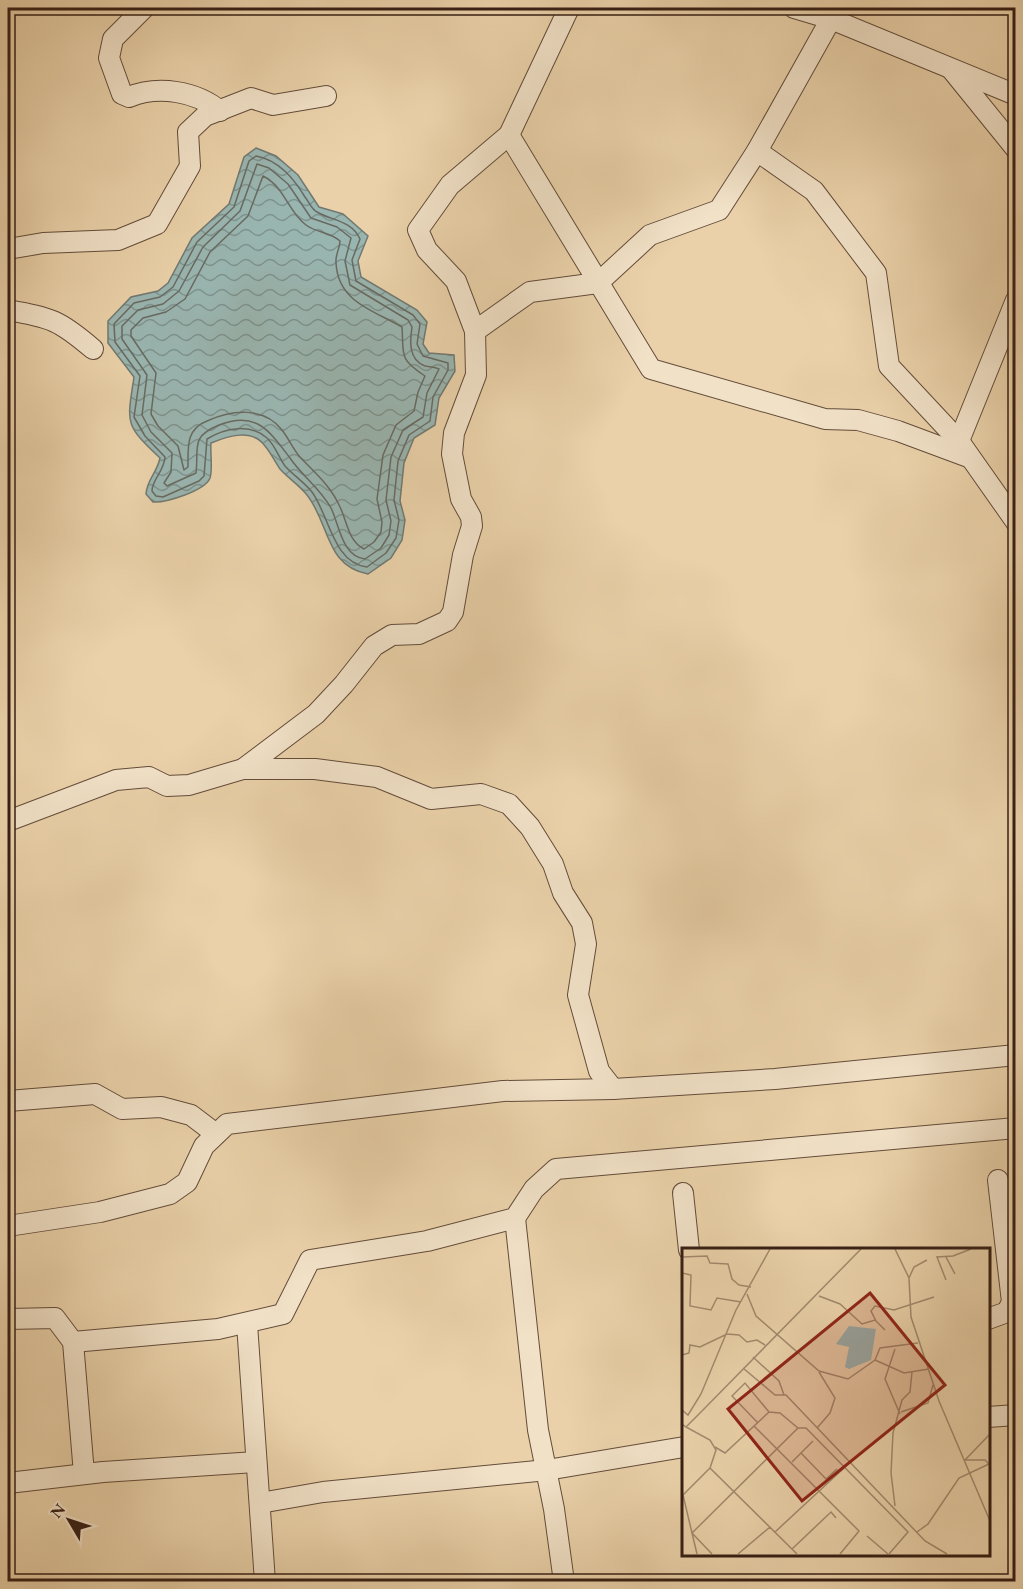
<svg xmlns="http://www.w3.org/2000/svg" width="1023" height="1589" viewBox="0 0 1023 1589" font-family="'EB Garamond',serif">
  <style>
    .water { fill: url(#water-waves); stroke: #717972; stroke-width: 1.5 }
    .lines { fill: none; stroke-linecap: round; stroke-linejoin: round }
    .shore { stroke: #686a62; stroke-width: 1.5 }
    .minor-casing { stroke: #634c3a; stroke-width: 22 }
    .minor { stroke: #f1e1c7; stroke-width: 20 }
    .inset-road { fill: none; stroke: #a28a6e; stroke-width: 1.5 }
    .view { fill: #8f2418; fill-opacity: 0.15; stroke: #8f2418; stroke-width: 3 }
    .inset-edge { fill: none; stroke: #361f15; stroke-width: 3 }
  </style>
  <defs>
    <pattern id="water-waves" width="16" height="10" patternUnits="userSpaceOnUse" patternTransform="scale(1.5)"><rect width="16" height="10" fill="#99b5b0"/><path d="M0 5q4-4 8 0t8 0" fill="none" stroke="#7e938e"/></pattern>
  </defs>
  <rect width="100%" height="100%" fill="#ead1a9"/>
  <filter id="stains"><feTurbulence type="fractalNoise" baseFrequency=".00333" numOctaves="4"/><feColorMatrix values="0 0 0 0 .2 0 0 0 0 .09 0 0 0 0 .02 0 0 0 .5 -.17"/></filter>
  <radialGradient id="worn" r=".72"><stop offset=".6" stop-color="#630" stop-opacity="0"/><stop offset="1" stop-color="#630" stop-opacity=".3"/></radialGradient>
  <path class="water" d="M 256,148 L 276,156 L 298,175 L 319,207 L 343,214 L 368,236 L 358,261 L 361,277 L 417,310 L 427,322 L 423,344 L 429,353 L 454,355 L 455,371 L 439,398 L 435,425 L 414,438 L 404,463 L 400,501 L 405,520 L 402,540 L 391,558 L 368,574 C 325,566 330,524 307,495 C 299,485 288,478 280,469 C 275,462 271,453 265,446 C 252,428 228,436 211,443 C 210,453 213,469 210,478 C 205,491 165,503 153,502 L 146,494 C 147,479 157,473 160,458 C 124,424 127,424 134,377 L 108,343 L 108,321 L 131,297 L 158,291 L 168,283 L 192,238 L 229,204 L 244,157 Z"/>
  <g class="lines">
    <g class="shore">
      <path d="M 256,156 C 279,160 294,179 305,197 C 309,202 312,210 317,212 C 332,221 351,220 360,239 L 352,260 L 356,281 L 413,315 L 420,324 L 417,344 L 423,356 L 448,363 L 448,370 L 433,397 L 430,421 L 409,435 L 398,461 L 394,500 L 399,520 L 396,538 L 386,553 L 367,567 C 333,563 329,515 312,492 C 304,482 293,475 285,466 C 279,458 275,445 267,438 C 250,423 225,428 207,439 L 204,476 L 199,481 L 163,497 L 156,496 L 152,491 C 152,479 164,472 165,457 L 145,436 L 134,417 L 140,376 L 115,342 L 114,324 L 134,303 L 160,297 L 173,287 L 197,242 L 234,207 L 249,161 Z"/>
      <path d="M 257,164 L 269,168 L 288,184 L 311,218 L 337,227 L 351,238 L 345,261 L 350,285 L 408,320 L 412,327 C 410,340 408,360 425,366 C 430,367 435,367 439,369 L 427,393 L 423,417 L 403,430 L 391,457 L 386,500 L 391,521 L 389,535 L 381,548 L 365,559 C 342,557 339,524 331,508 C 320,488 302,476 290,458 C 270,432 257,410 219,425 C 190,437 199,447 196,473 L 167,486 L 164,483 L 171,472 L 172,453 L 151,432 L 142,415 L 147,375 L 122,339 L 122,326 L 138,310 L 163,304 L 179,291 L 203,247 L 240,211 Z"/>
      <path d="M 263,176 C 285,187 288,212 306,225 C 317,233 330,232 340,241 C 340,248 335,255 336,263 C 338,302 373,310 402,327 C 404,355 398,358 425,376 L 418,392 L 414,411 L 396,425 L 383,455 L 377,499 L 382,522 L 381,532 L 374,542 L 364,549 C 348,541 347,521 340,507 C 331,486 315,473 300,457 C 293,449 289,439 282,430 C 264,406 231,410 207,421 C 186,429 188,447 188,467 L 184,470 L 178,446 L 158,426 L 151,414 L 156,373 L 131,336 L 131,330 L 143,318 L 166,312 L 185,299 L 210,252 L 248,216 Z"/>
    </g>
    <g class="minor-casing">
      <g id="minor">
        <path d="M 144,8 L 113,39 L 109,58 L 122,94 L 129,97 C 158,85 196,91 220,111"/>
        <polyline points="794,8 831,19 1016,95"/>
        <polyline points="952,70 1016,149"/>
        <polyline points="509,135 651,369 825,419 858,420 898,431 968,457"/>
        <polyline points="757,151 814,191 876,273 889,366 959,441 1016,522"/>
        <polyline points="8,249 43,243 118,240 157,224 190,166 188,132 205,116 251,98 273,105 326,96"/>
        <path d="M 8,310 C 52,318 59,320 93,349"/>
        <polyline points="475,331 530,292 598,283 650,235 719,210 757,151 831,19"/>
        <polyline points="959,441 1016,300"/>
        <polyline points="243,769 315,769 377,777 431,799 481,794 509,804 530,827 553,864 563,893 582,923 586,944 578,995 599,1071 613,1089"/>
        <polyline points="8,821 116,780 149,777 167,786 189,785 243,769 316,714 344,684 374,646 392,635 419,634 447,621 453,612 463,555 472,526 471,517 461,499 452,454 454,433 476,375 475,331 456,281 427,250 418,230 450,185 509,135 569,8"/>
        <polyline points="8,1101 95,1094 122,1109 161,1107 191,1115 216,1134"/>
        <polyline points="683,1193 689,1250"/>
        <polyline points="515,1218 538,1430 554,1509 564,1582"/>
        <polyline points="8,1226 100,1212 170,1194 187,1182 204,1146 227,1124 503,1091 613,1089 775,1079 1016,1055"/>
        <polyline points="8,1319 55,1318 73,1342 84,1474"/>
        <polyline points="988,1319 1007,1312 1012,1302 998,1180"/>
        <polyline points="247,1324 265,1582"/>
        <polyline points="73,1342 218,1329 283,1314 310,1260 427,1241 515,1218 534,1189 556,1169 1016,1128"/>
        <polyline points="988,1417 1016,1415"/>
        <polyline points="8,1483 103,1472 256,1462"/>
        <polyline points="260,1503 323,1492 547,1470 684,1447"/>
      </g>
    </g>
    <use href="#minor" class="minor"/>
  </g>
  <g transform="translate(682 1248)">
    <rect width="308" height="308" fill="#ead1a9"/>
    <path d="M 167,78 L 194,81 L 189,112 L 167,121 L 163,119 L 167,99 L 154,96 Z" fill="#99b5b0"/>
    <path class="inset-road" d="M 213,1 L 227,30 L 229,69 L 257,153 L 308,273M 0,9 L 25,8 L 28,15 L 46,16 L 50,31 L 57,37 L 69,39M 264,9 L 273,26M 0,25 L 9,27 L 8,58 L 29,62 L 35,50 L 59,54M 227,30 L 232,19 L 245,12M 264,32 L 255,9 L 271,8 L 289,1M 65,46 L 74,68 L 137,123 L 166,131 L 193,112 L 198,100 L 236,95M 137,48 L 158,56 L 180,76 L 193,72 L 203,82M 194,73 L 189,63 L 193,58 L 212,62 L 252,49M 213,101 L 203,131 L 218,166M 0,107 L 7,105 L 8,97 L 18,99 L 45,86 L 57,87 L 65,94 L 75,92 L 83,97M 71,109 L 97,133 L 102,147M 193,112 L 222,125 L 247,121M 61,120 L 93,147 L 104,147 L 243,293 L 265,306M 0,162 L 6,167 L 19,146 L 54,62 L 88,1M 219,164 L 246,155 L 251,137M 76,175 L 50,148 L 63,135 L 87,164 L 98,165 L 116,180 L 124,180 L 226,284 L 207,306M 0,176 L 4,179 L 19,164 L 179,1M 72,178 L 177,283 L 158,306M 4,179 L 28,192 L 34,202 L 28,220 L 115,306M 135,180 L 148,165 L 153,150 L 137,124M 33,199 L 43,205 L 87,164M 119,205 L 144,231 L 155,221M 283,212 L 308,186M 283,212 L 303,212 L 307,216M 110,214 L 131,193M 213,258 L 209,225 L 211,185 L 220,152 L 228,144 L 230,124M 93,284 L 162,220M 235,284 L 246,276 L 277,230 L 307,216M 185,288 L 206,306M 110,301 L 149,264 L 154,270M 15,306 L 1,247 L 28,220M 30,306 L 10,285 L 116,180M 56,306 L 88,279"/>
    <path class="view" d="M 188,45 L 263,137 L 120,253 L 46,161 Z"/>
    <rect width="308" height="308" class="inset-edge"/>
  </g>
  <rect width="1023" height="1589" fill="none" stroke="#ead1a9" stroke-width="30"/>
  <rect x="9" y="9" width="1005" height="1571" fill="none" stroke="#361f15" stroke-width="3"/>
  <rect x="15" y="15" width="993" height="1559" fill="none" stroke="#361f15" stroke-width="1.5"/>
  <g transform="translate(69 1520) rotate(309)" stroke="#f1e1c7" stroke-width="4.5" paint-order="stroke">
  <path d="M0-4.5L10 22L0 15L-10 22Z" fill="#361f15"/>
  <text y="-9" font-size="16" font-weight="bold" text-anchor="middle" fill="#361f15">N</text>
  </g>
  <rect width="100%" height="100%" filter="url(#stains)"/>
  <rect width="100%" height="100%" fill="url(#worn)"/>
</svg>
